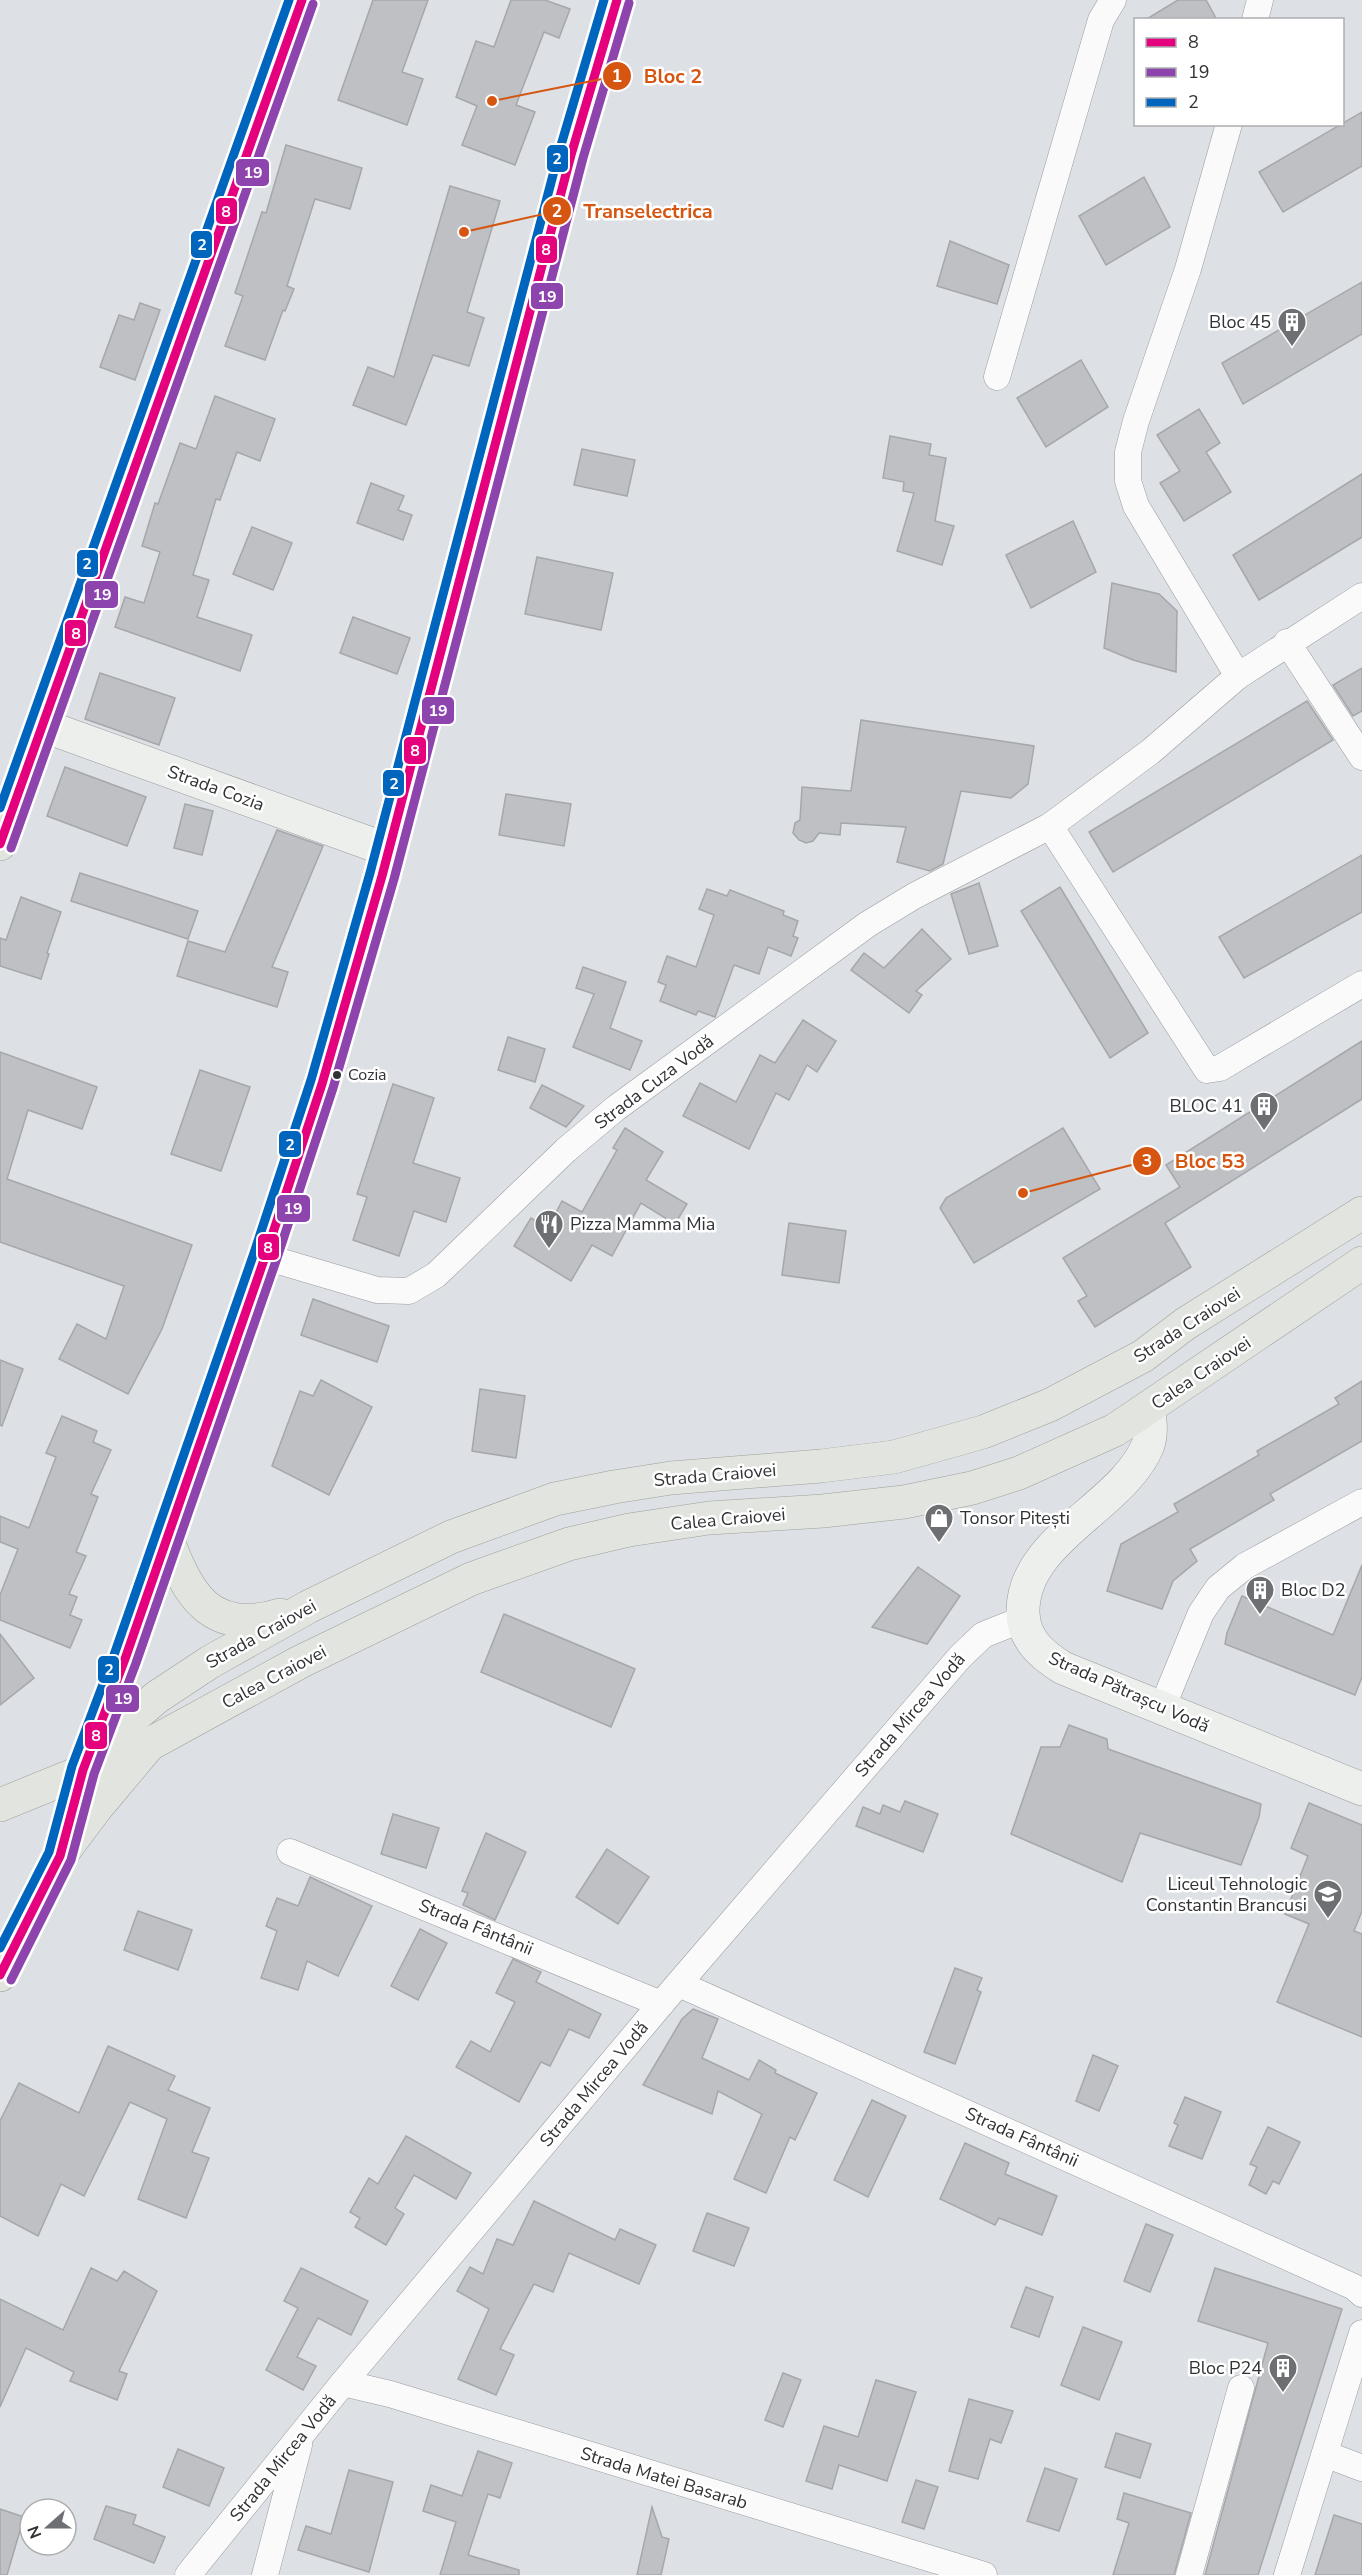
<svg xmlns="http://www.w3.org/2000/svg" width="1362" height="2575" viewBox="0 0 1362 2575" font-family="'Nunito Sans',sans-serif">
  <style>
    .building { fill: #bec0c3; stroke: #a5a7aa; stroke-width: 1.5 }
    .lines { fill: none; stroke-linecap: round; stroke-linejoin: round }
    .street-casing { stroke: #999b9e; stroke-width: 27 }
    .secondary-casing { stroke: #999b9e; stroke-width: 34 }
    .primary-casing { stroke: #9da29b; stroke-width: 34 }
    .street { stroke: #fafafb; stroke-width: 26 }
    .secondary { stroke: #edefec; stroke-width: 33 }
    .primary { stroke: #e1e4df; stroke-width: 33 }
    .bus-1-casing { stroke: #fff; stroke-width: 14 }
    .bus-2-casing { stroke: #fff; stroke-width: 14 }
    .bus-3-casing { stroke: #fff; stroke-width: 14 }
    .bus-1 { stroke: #e5007d; stroke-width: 9 }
    .bus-2 { stroke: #8e44ad; stroke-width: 9 }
    .bus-3 { stroke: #0065bd; stroke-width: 9 }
    .bus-dot { fill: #303235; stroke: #fff; stroke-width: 2 }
    .labels { text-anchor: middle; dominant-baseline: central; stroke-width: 5; stroke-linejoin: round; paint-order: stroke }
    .bus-label { font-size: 16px; fill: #303235; stroke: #fff; text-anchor: start }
    .poi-label { font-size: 18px; fill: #303235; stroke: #fff; text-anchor: end }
    .street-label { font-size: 18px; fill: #303235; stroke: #fff }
    .leader { fill: none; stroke: #d65510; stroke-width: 2 }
    .callout-dot { fill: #d65510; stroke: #fff; stroke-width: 2 }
    .mark-label { font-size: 18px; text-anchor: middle; font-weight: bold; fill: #fff }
    .callout-label { font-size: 20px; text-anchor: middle; font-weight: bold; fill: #d65510; stroke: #fff; stroke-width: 5; stroke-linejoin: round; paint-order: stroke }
    .line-badge { stroke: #fff; stroke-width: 2 }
    .badge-label { font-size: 16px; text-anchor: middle; font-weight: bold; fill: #fff }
  </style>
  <rect width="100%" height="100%" fill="#dde0e4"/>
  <g class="building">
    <polygon points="373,0 428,0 402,72 423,79 407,125 338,100"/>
    <polygon points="511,0 545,0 570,9 559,38 544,32 516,105 535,112 515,165 462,145 477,106 456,97 476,41 494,47"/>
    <polygon points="1178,0 1206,0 1217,20 1145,20"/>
    <polygon points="1362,112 1362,166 1283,212 1259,172"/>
    <polygon points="286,145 362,168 350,209 315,199 287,286 294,289 285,311 283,310 265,360 225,346 243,296 235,293 262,212 266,213"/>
    <polygon points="1144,177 1170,227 1106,265 1079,216"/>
    <polygon points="450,186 500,201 467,312 484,318 469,366 433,355 406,425 353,405 368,367 394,377"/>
    <polygon points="950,241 1009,265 997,304 937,286"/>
    <polygon points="1362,282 1362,334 1243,404 1222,363"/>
    <polygon points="140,303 160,310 135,380 100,367 119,315 134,320"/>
    <polygon points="1081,360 1108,407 1046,447 1017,398"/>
    <polygon points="215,396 275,419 260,461 237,452 220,500 216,499 193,575 209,580 197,617 252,635 240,671 115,627 125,597 144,603 160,552 142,546 155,503 158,504 180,443 196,449"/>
    <polygon points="1199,409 1220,443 1206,452 1231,492 1184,521 1160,483 1180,471 1157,435"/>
    <polygon points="890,436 931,444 929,455 946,458 935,521 954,526 942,565 897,551 914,493 903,491 904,482 883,478"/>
    <polygon points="582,449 635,460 627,496 574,485"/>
    <polygon points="1362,474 1362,537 1259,600 1233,555"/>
    <polygon points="371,483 404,496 398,510 412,515 403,540 357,523"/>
    <polygon points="1073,521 1096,572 1031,608 1006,555"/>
    <polygon points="252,527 292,543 273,590 233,574"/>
    <polygon points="537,557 613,573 601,630 525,614"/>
    <polygon points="1112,583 1159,594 1177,611 1176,672 1133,660 1104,648"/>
    <polygon points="353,617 410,638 397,674 340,653"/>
    <polygon points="1362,668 1362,711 1353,716 1333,685"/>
    <polygon points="100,673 175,698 159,745 85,719"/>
    <polygon points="1307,701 1333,740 1113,872 1089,832"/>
    <polygon points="861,720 1034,746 1028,784 1011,798 961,791 943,864 930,871 897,862 906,827 841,823 840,835 819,833 813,841 806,843 799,840 793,833 795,823 800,820 802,787 851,791"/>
    <polygon points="65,767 146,797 127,846 47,816"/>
    <polygon points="506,794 571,804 564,846 499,835"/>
    <polygon points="185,804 213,811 202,855 174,848"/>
    <polygon points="277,830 323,846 272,967 288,972 277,1007 177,976 188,941 225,952"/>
    <polygon points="1362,855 1362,912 1244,978 1219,937"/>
    <polygon points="80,873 198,911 188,939 71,901"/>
    <polygon points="979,883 998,946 969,954 951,894"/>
    <polygon points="1060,887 1148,1033 1110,1058 1021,911"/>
    <polygon points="707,889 727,896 730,890 784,911 783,915 798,921 793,936 798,938 791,956 768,947 759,974 734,965 715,1017 698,1011 696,1015 660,1001 666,985 658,982 667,956 696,967 714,915 699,909"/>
    <polygon points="21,897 61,912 47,953 49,954 41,979 0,966 0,938 6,940"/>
    <polygon points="922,929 951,959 916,991 922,995 909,1013 851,970 864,953 884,968"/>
    <polygon points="583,967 626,982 610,1028 642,1041 630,1070 573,1047 594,994 576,988"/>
    <polygon points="803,1020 836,1041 817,1072 807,1065 789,1100 776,1093 749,1149 683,1116 700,1083 736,1102 760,1055 775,1063"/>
    <polygon points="508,1037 545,1049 535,1082 498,1070"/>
    <polygon points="1362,1041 1362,1099 1165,1223 1191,1267 1095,1327 1078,1301 1087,1296 1063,1258 1180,1187 1166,1165"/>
    <polygon points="0,1052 97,1087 82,1129 28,1110 7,1179 192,1245 162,1329 128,1394 59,1359 77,1324 106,1339 124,1286 0,1242"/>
    <polygon points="200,1070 250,1087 221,1171 171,1154"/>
    <polygon points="393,1084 434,1098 413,1163 460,1178 446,1222 414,1211 399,1256 353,1240 367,1197 357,1194"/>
    <polygon points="542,1085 584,1106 566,1127 530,1108"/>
    <polygon points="625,1128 663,1152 646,1180 687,1204 675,1224 641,1203 612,1256 592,1245 571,1281 514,1246 531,1218 548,1228 562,1201 582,1212 617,1150 613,1148"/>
    <polygon points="1063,1128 1100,1189 974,1263 940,1208 946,1198"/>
    <polygon points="789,1223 846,1231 839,1283 782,1275"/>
    <polygon points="313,1299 389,1326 377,1362 301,1335"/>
    <polygon points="0,1360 23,1369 2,1426 0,1425"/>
    <polygon points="321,1380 372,1407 329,1495 272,1466 300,1391 313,1396"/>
    <polygon points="1362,1381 1362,1441 1270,1494 1274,1500 1190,1549 1197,1561 1173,1581 1162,1609 1107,1591 1121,1544 1178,1512 1174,1504 1259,1455 1257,1451 1339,1404 1335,1398"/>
    <polygon points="480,1389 525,1396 516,1458 472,1451"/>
    <polygon points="62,1416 97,1431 93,1442 111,1450 91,1494 98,1497 76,1552 86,1556 69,1594 77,1597 70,1615 82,1620 70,1648 0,1620 0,1595 18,1549 0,1542 0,1516 29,1528 56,1457 46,1453"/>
    <polygon points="1362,1565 1362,1677 1355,1695 1225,1644 1227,1633 1242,1596 1333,1635"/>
    <polygon points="918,1567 960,1596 927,1644 872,1627"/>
    <polygon points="504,1614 635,1669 611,1727 481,1672"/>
    <polygon points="0,1634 34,1678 0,1705"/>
    <polygon points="1069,1725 1107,1739 1108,1749 1261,1804 1259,1817 1241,1865 1140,1833 1122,1882 1011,1834 1041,1747 1060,1747"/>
    <polygon points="905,1801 938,1814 923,1852 856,1826 863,1807 880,1814 883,1805 900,1812"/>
    <polygon points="1309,1803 1362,1825 1362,1911 1354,1931 1362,1934 1362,2037 1277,2002 1309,1924 1285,1914 1308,1856 1291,1848"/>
    <polygon points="393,1814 439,1828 426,1868 381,1854"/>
    <polygon points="486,1833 526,1852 495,1920 463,1905 468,1893 462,1891"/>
    <polygon points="607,1849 649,1877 618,1924 576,1897"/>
    <polygon points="310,1877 372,1906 338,1976 307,1961 298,1990 261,1978 277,1931 266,1926 277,1898 298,1906"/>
    <polygon points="138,1911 192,1930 178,1970 124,1950"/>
    <polygon points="420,1929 447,1943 418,2000 391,1986"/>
    <polygon points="513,1959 541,1972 536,1982 601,2014 589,2038 569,2029 550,2066 541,2062 519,2102 456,2067 471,2041 490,2052 515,2002 496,1993"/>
    <polygon points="955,1968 982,1978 977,1990 981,1992 955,2064 924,2052"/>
    <polygon points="693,2009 718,2019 702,2058 749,2080 759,2060 776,2070 775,2073 817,2093 795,2140 790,2137 766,2193 734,2179 762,2114 718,2091 712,2114 643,2085 682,2019"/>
    <polygon points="108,2046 175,2076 168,2090 210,2108 192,2152 209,2158 186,2218 138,2199 167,2119 130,2102 84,2196 61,2184 38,2236 0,2216 0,2121 19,2083 79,2113"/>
    <polygon points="1093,2055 1118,2066 1099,2111 1076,2101"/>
    <polygon points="1185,2097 1221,2112 1202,2159 1169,2146 1178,2125 1174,2123"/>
    <polygon points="872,2100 906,2116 868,2197 834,2180"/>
    <polygon points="1268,2127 1300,2142 1279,2184 1273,2181 1266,2194 1249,2185 1257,2167 1250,2164"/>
    <polygon points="406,2136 471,2173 456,2199 414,2175 395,2208 404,2214 386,2245 355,2227 360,2218 350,2212 369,2178 378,2184"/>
    <polygon points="965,2143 1009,2163 1005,2174 1057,2196 1042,2235 999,2218 995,2225 940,2199"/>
    <polygon points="534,2201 615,2240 620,2229 656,2245 639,2284 569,2253 553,2292 534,2284 500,2349 514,2355 496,2395 458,2379 489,2309 457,2291 470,2267 483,2274 497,2239 513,2245"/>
    <polygon points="707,2213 749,2228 734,2266 693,2251"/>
    <polygon points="1146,2224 1173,2235 1150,2292 1124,2281"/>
    <polygon points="91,2268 117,2281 124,2271 157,2291 119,2371 127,2374 117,2400 70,2381 74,2372 26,2348 0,2407 0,2299 63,2330"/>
    <polygon points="301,2268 368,2301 351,2335 318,2318 297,2357 316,2366 303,2390 266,2370 298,2308 284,2301"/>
    <polygon points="1215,2268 1342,2309 1258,2575 1205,2575 1268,2343 1198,2321"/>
    <polygon points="1026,2287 1053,2297 1039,2337 1011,2327"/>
    <polygon points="1083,2327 1122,2342 1099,2400 1061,2385"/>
    <polygon points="783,2373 801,2380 783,2427 765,2420"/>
    <polygon points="876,2380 916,2392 887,2481 839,2465 832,2489 806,2481 824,2426 858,2437"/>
    <polygon points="969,2399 1013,2411 1001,2443 990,2439 978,2479 949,2471"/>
    <polygon points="1116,2433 1151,2444 1140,2478 1105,2467"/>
    <polygon points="178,2449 224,2468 209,2506 163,2487"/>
    <polygon points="478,2451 512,2463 500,2498 488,2494 468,2555 519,2570 519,2575 440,2575 456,2522 423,2511 431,2485 462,2496"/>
    <polygon points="1045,2468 1077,2479 1059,2531 1027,2521"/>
    <polygon points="349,2470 393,2482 369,2572 298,2550 306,2526 331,2534"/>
    <polygon points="916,2480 938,2487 924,2529 902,2522"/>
    <polygon points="1124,2493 1191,2513 1174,2575 1113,2575 1129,2523 1117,2519"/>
    <polygon points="106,2506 136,2515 133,2524 165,2537 154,2563 94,2539"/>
    <polygon points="652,2507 662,2537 669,2539 661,2575 637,2575"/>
    <polygon points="0,2509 24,2517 7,2575 0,2575"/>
    <polygon points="1334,2515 1362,2524 1362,2575 1315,2575"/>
  </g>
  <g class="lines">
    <g class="street-casing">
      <g id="street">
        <polyline points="1255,20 1260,0"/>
        <polyline points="1229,124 1188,269 1136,421 1128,452 1128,481 1136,506 1238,676"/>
        <polyline points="997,377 1101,20 1113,0"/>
        <polyline points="1287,642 1362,757"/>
        <polyline points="1050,826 1207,1070 1220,1068 1362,984"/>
        <polyline points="265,1257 377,1290 409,1291 436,1275 566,1150 616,1108 868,924 914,896 1050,826 1150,752 1238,676 1362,596"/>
        <polyline points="1162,1708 1201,1613 1218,1588 1245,1566 1362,1502"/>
        <polyline points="290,1852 661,2004"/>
        <polyline points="679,1984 1354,2287 1362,2294"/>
        <polyline points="343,2383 390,2394 984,2575"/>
        <polyline points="1325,2454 1362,2468"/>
        <polyline points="188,2575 343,2383 661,2004 960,1657 983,1635 1023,1619"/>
        <polyline points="265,2575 299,2445"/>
        <polyline points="1189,2575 1241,2388"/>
        <polyline points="1287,2575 1362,2333"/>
      </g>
    </g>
    <g class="secondary-casing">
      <g id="secondary">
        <polyline points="44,726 388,850"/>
        <path d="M 1149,1409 C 1150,1421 1152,1433 1148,1445 C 1123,1507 1022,1539 1023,1612 C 1023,1639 1042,1655 1063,1668 L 1362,1789"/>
      </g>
    </g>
    <g class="primary-casing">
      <g id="primary">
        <polyline points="0,844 302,0"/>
        <path d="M 167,1538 C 187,1595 211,1636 280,1615"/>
        <polyline points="95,1756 117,1731 157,1697 210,1662 308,1607 451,1537 555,1499 614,1487 671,1478 821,1466 894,1457 983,1432 1050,1405 1143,1356 1185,1324 1362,1213"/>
        <polyline points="0,1805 150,1744 300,1662 471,1579 569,1544 629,1530 709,1518 823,1511 904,1502 972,1488 1019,1473 1115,1430 1362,1263"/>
        <polyline points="60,1856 83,1770 125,1659 265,1257 322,1084 382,876 571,155 617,0"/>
        <polyline points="0,1975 60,1856 96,1808 148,1746"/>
      </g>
    </g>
    <use href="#street" class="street"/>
    <use href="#secondary" class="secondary"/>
    <use href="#primary" class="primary"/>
    <g class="bus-1-casing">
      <g id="bus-1">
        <polyline points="0,844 302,0"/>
        <polyline points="0,1975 60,1856 83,1770 125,1659 265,1257 322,1084 382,876 571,155 617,0"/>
      </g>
    </g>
    <g class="bus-2-casing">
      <g id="bus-2">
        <polyline points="11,848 313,4"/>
        <polyline points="11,1980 71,1860 94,1774 136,1663 276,1261 333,1088 394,879 583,158 629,3"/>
      </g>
    </g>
    <g class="bus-3-casing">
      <g id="bus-3">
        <polyline points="0,808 289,0"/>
        <polyline points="0,1948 49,1852 72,1766 114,1655 254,1253 311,1080 370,873 559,152 604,0"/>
      </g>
    </g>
    <use href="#bus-1" class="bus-1"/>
    <use href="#bus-2" class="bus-2"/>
    <use href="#bus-3" class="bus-3"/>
  </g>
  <defs>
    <g id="building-pin" transform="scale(1.5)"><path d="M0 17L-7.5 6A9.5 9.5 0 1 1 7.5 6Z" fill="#6d6f72" stroke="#fff"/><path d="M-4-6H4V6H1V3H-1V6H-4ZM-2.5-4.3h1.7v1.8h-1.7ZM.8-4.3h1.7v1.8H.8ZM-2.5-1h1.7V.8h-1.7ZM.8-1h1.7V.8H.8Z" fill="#fff"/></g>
    <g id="restaurant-pin" transform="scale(1.5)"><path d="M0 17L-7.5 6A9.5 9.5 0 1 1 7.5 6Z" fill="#6d6f72" stroke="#fff"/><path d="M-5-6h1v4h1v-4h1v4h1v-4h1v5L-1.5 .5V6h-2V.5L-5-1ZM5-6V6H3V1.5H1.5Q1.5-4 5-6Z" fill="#fff"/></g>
    <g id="shop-pin" transform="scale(1.5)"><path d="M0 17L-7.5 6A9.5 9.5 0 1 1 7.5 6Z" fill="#6d6f72" stroke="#fff"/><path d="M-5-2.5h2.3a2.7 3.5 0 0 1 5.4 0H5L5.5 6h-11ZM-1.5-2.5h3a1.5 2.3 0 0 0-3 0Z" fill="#fff"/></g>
    <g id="university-pin" transform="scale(1.5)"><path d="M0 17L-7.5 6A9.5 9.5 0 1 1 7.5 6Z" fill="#6d6f72" stroke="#fff"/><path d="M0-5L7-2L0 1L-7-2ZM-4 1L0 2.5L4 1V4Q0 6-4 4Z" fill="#fff"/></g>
  </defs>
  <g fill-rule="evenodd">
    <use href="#building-pin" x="1292" y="322"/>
    <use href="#building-pin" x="1264" y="1106"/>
    <use href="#restaurant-pin" x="549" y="1224"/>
    <use href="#shop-pin" x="939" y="1518"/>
    <use href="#building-pin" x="1260" y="1590"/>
    <use href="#university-pin" x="1328" y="1894"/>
    <use href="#building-pin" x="1283" y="2368"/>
  </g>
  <circle class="bus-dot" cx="337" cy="1075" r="5"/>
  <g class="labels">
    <g class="bus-label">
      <text x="348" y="1075">Cozia</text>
    </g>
    <g class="poi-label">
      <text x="1271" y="322">Bloc 45</text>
      <text x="1243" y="1106">BLOC 41</text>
      <text x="570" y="1224" text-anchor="start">Pizza Mamma Mia</text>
      <text x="960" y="1518" text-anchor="start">Tonsor Pitești</text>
      <text x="1281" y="1590" text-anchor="start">Bloc D2</text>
      <text x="1307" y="1884">Liceul Tehnologic<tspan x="1307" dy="21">Constantin Brancusi</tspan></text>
      <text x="1262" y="2368">Bloc P24</text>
    </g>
    <g class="street-label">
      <text transform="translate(216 788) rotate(20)">Strada Cozia</text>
      <text transform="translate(654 1082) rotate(-37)">Strada Cuza Vodă</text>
      <text transform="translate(1187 1325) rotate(-33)">Strada Craiovei</text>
      <text transform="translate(1201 1373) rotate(-34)">Calea Craiovei</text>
      <text transform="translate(715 1475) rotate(-5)">Strada Craiovei</text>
      <text transform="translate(728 1519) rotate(-5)">Calea Craiovei</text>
      <text transform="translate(261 1634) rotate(-29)">Strada Craiovei</text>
      <text transform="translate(274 1677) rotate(-28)">Calea Craiovei</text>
      <text transform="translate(1129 1692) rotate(24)">Strada Pătrașcu Vodă</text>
      <text transform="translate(910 1715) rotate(-49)">Strada Mircea Vodă</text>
      <text transform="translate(476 1927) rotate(22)">Strada Fântânii</text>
      <text transform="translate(594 2084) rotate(-50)">Strada Mircea Vodă</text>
      <text transform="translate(1022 2137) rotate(24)">Strada Fântânii</text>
      <text transform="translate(283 2458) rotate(-51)">Strada Mircea Vodă</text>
      <text transform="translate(664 2478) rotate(17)">Strada Matei Basarab</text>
    </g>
  </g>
  <path class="leader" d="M492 101L617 76M464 232L557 211M1023 1193L1147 1161"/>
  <g class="callout-dot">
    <circle cx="492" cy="101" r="6"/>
    <circle cx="464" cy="232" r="6"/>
    <circle cx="1023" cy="1193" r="6"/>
    <circle cx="617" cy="76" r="15"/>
    <circle cx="557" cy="211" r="15"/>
    <circle cx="1147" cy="1161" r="15"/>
  </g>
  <g class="mark-label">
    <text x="617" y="82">1</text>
    <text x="557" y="217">2</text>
    <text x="1147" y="1167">3</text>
  </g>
  <g class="callout-label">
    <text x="673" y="83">Bloc 2</text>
    <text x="648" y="218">Transelectrica</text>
    <text x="1210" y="1168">Bloc 53</text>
  </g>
  <g class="line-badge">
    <rect x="546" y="144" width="23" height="29" rx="6" fill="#0065bd"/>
    <rect x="235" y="158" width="35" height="29" rx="6" fill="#8e44ad"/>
    <rect x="215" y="197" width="23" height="28" rx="6" fill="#e5007d"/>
    <rect x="190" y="230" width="23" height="29" rx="6" fill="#0065bd"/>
    <rect x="535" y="235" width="23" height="29" rx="6" fill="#e5007d"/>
    <rect x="530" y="282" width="34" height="28" rx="6" fill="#8e44ad"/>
    <rect x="76" y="549" width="23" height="29" rx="6" fill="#0065bd"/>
    <rect x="84" y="580" width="35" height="29" rx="6" fill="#8e44ad"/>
    <rect x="64" y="619" width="23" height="28" rx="6" fill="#e5007d"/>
    <rect x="421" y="696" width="34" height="29" rx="6" fill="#8e44ad"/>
    <rect x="403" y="736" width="24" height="29" rx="6" fill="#e5007d"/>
    <rect x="382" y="769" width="23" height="28" rx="6" fill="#0065bd"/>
    <rect x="278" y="1130" width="24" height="28" rx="6" fill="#0065bd"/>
    <rect x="276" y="1194" width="35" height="29" rx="6" fill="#8e44ad"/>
    <rect x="257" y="1233" width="23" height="28" rx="6" fill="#e5007d"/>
    <rect x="97" y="1655" width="23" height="29" rx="6" fill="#0065bd"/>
    <rect x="105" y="1684" width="35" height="29" rx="6" fill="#8e44ad"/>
    <rect x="84" y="1721" width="24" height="29" rx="6" fill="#e5007d"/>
  </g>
  <g class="badge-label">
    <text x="557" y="164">2</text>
    <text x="253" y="178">19</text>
    <text x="226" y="217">8</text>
    <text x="202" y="250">2</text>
    <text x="546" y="255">8</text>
    <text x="547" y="302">19</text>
    <text x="87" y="569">2</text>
    <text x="102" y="600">19</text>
    <text x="76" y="639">8</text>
    <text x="438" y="716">19</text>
    <text x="415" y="756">8</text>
    <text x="394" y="789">2</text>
    <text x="290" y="1150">2</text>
    <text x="293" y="1214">19</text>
    <text x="268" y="1253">8</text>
    <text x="109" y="1675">2</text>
    <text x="123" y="1704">19</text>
    <text x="96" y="1741">8</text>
  </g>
  <rect x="1134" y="18" width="210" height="108" fill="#ffffff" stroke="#acadae" stroke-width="1.5"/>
  <rect x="1146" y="38" width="30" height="9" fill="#e5007d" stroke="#acadae" stroke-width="1.5"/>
  <text x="1188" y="48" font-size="18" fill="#303235">8</text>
  <rect x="1146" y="68" width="30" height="9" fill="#8e44ad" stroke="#acadae" stroke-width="1.5"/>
  <text x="1188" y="78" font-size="18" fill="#303235">19</text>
  <rect x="1146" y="98" width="30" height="9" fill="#0065bd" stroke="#acadae" stroke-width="1.5"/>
  <text x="1188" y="108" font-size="18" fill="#303235">2</text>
  <g transform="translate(48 2527) rotate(249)"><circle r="28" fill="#ffffff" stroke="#acadae" stroke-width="1.5"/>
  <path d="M0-4.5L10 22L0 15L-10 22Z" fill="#6d6f72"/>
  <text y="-9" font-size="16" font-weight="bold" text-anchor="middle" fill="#303235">N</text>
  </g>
</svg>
